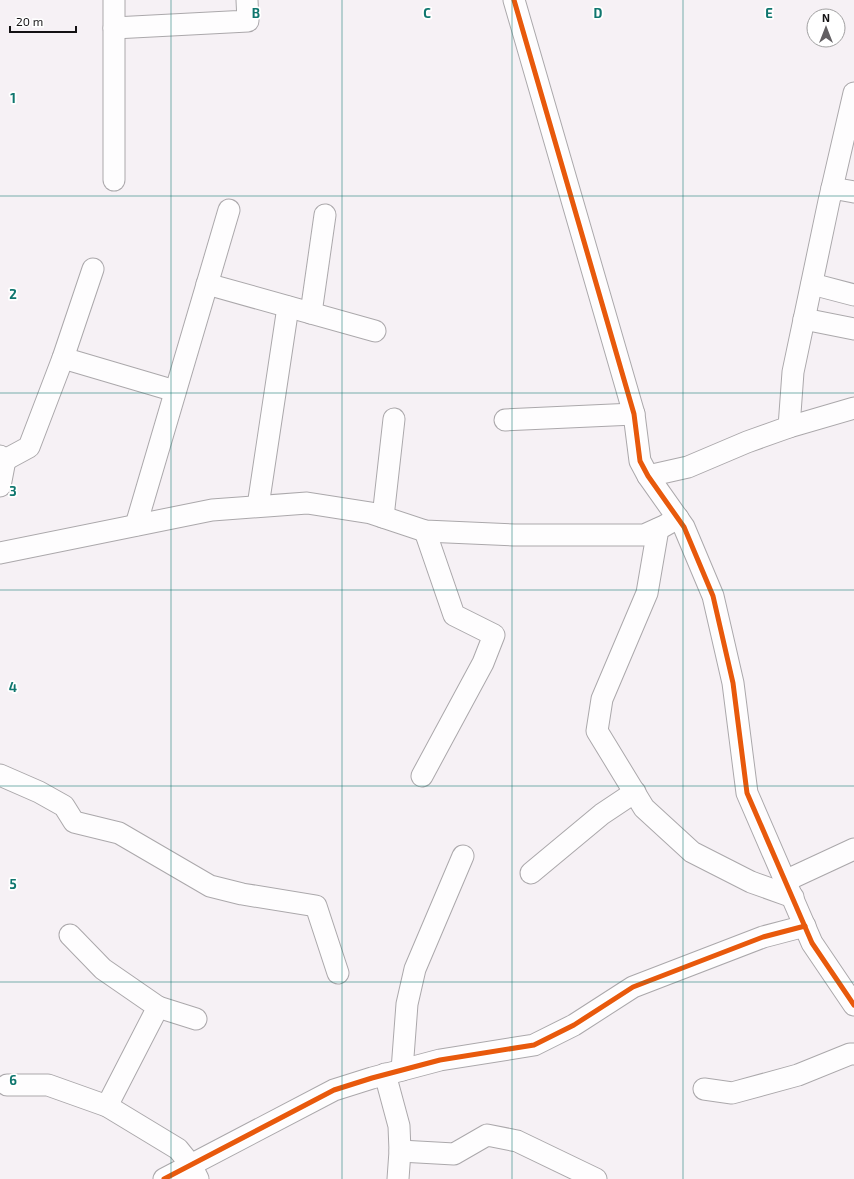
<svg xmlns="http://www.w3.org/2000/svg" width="854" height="1179" viewBox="0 0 854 1179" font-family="'Exo 2',sans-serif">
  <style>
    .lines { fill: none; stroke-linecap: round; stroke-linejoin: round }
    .minor-casing { stroke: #aba8ab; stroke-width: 23 }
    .minor { stroke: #fefdfe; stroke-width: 21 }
    .cycleway-casing { stroke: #fff; stroke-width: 8 }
    .cycleway { stroke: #e8590c; stroke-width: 5 }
    .grid { fill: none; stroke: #0f766e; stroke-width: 1; stroke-opacity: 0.55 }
    .grid-label { font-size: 13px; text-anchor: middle; font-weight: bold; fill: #0f766e; stroke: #fff; stroke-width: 3.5; stroke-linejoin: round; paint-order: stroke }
  </style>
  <rect width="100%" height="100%" fill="#f6f1f5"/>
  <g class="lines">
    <g class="minor-casing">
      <g id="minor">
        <polyline points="114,0 114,180"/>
        <polyline points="514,0 634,414 640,461 648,476 684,527 713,596 733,683 747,793 812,943 854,1005"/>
        <polyline points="114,28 248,21 247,0"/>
        <polyline points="832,188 854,192"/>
        <polyline points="207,284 375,331"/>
        <polyline points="812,284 854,295"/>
        <polyline points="311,313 325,215"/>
        <polyline points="804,319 854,329"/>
        <polyline points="63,358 175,391"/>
        <polyline points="505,420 634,414"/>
        <polyline points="789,427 854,408"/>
        <polyline points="0,456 5,460 0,486"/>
        <polyline points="5,460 29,447 63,358 93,269"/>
        <polyline points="648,476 688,467 747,442 789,427 793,372 829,201 854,93"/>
        <polyline points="258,506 288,307"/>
        <polyline points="383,517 394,419"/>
        <polyline points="136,525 229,210"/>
        <polyline points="658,529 647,593 602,699 597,731 644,808 692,852 751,882 793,897"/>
        <polyline points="0,553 212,510 307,503 371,513 425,531 514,535 644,535 664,526 678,518"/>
        <polyline points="0,775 39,792 64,806 74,822 119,833 210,886 242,894 316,906 338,973"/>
        <polyline points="422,776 483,663 494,635 454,615 425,531"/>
        <polyline points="531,873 602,814 635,792"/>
        <polyline points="785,881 854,849"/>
        <polyline points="70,935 103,969 158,1007 107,1106"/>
        <polyline points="158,1007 196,1019"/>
        <polyline points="402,1070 407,1004 415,969 463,856"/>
        <polyline points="385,1074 399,1126 400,1151 398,1179"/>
        <polyline points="7,1085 48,1085 107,1106 178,1149 191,1165 198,1179"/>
        <polyline points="704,1089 732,1093 798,1075 850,1054 854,1054"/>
        <polyline points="400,1151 454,1154 487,1135 517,1141 596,1179"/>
        <polyline points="164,1179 334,1090 372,1078 440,1060 534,1045 574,1025 633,987 763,937 805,926"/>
      </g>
    </g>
    <use href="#minor" class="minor"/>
    <g class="cycleway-casing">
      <g id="cycleway">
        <polyline points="514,0 634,414 640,461 648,476 684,527 713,596 733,683 747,793 812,943 854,1005"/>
        <polyline points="164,1179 334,1090 372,1078 440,1060 534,1045 574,1025 633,987 763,937 805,926"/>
      </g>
    </g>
    <use href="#cycleway" class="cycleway"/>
  </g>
  <path class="grid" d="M 171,0 L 171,1179M 342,0 L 342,1179M 512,0 L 512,1179M 683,0 L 683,1179M 0,196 L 854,196M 0,393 L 854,393M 0,590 L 854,590M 0,786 L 854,786M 0,982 L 854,982"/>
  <g class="grid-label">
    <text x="256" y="18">B</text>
    <text x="427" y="18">C</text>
    <text x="598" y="18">D</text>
    <text x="769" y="18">E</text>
    <text x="13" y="103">1</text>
    <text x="13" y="299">2</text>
    <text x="13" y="496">3</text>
    <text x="13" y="692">4</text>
    <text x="13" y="889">5</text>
    <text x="13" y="1085">6</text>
  </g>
  <g transform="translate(826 28)"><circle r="19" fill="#ffffff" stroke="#a1a0a1"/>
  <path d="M0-3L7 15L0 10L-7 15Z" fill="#625f62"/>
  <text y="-6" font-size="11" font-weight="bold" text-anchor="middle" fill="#131113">N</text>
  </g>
  <path d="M10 26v6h66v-6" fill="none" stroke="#131113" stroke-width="2"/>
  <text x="16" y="26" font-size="12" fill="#131113" stroke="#ffffff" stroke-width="3" paint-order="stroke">20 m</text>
</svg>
